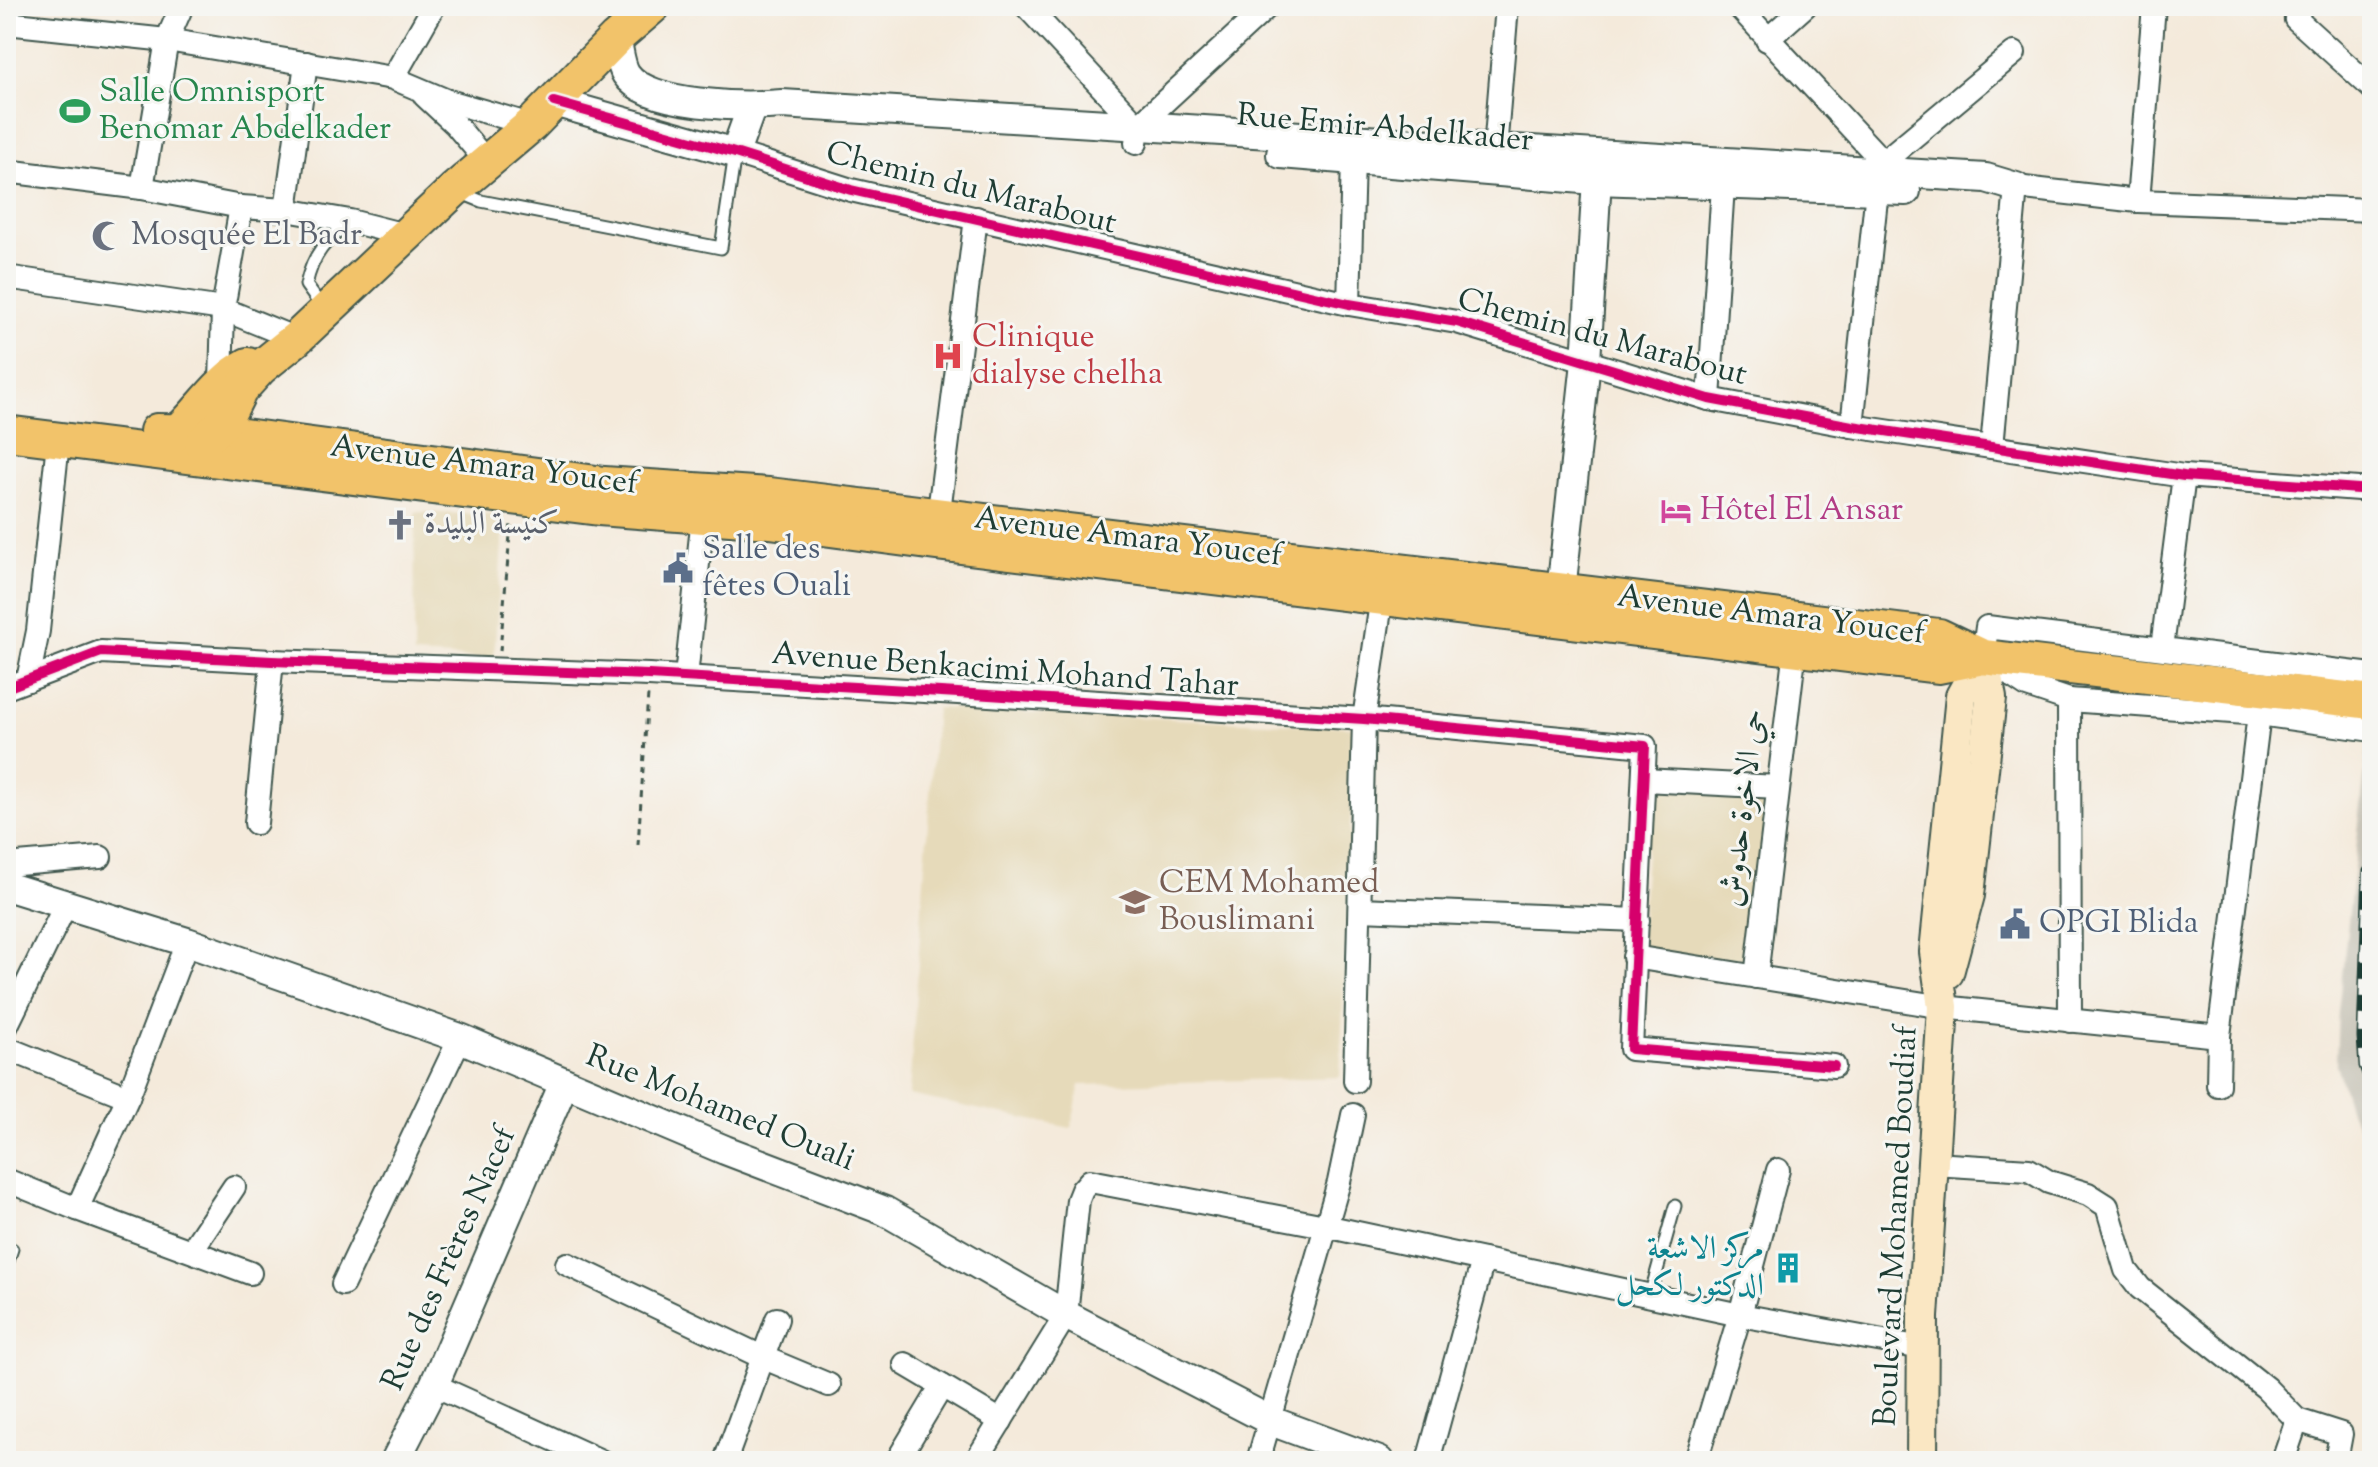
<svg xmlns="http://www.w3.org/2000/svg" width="2378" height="1467" viewBox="0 0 2378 1467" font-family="'Sorts Mill Goudy',Amiri,serif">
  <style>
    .built { fill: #e6daba }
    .industrial { fill: #c8c4b8 }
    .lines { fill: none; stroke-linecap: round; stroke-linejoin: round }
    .service-casing { stroke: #3f574d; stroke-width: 15 }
    .minor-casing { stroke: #3f574d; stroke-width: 26 }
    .tertiary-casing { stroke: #3f574d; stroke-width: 32 }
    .secondary-casing { stroke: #3f574d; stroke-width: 34 }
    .primary-casing { stroke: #3f574d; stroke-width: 38 }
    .path { stroke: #3f574d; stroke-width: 3; stroke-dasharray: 6 6; stroke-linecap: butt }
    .service { stroke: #fff; stroke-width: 11 }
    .minor { stroke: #fff; stroke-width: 22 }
    .tertiary { stroke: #fff; stroke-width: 28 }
    .secondary { stroke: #fae7c3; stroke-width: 30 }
    .primary { stroke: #f2c36a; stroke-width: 34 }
    .rail-casing { stroke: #1f3d34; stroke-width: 9 }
    .rail { stroke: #f6f6f2; stroke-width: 6; stroke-dasharray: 18; stroke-linecap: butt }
    .cycleway-casing { stroke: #f6f6f2; stroke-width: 15 }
    .cycleway { stroke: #d6006c; stroke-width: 10 }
    .labels { text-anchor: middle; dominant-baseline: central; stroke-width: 6; stroke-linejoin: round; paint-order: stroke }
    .leisure-label { font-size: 32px; fill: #27864d; stroke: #f6f6f2; text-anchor: start }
    .street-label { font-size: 32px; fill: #1f3d34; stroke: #f6f6f2 }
    .worship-label { font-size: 32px; fill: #5b616d; stroke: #f6f6f2; text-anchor: start }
    .health-label { font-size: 32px; fill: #be3a42; stroke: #f6f6f2; text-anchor: start }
    .hotel-label { font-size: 32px; fill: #b23c85; stroke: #f6f6f2; text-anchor: start }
    .service-label { font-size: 32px; fill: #4e5e75; stroke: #f6f6f2; text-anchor: start }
    .education-label { font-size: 32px; fill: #785e54; stroke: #f6f6f2; text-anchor: start }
    .culture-label { font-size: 32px; fill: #0d838f; stroke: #f6f6f2; text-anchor: end }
  </style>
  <rect width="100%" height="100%" fill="#f6f6f2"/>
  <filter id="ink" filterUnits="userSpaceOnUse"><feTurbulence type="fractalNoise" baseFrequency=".0125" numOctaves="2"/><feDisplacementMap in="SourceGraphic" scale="16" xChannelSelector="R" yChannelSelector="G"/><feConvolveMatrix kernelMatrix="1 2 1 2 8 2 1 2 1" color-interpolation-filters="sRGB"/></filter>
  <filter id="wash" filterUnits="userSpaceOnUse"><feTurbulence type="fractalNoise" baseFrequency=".006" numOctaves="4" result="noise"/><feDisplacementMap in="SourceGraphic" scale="32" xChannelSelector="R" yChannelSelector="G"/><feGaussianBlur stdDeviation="1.8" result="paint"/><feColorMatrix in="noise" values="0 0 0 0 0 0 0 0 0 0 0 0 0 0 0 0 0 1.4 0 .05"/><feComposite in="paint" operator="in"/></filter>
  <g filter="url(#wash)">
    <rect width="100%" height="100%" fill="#f4eadb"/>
    <g class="built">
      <polygon points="415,512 504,515 494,659 414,655"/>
      <polygon points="936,708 1354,727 1340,1077 1080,1085 1071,1128 909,1095"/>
      <polygon points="1650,788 1771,795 1747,963 1640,952"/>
    </g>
    <polygon class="industrial" points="2368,743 2372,743 2372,1151 2351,1113 2336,1064 2338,1012"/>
  </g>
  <g filter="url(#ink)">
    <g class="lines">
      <g class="service-casing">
        <g id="service">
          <polyline points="459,192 481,201 721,248 735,153"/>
          <path d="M 324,310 L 306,285 C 313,253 325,242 350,221"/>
          <polyline points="6,1267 12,1249"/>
          <polyline points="1650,1296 1675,1206"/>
        </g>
      </g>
      <g class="minor-casing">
        <g id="minor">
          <polyline points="1026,6 1138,126"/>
          <polyline points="1738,6 1883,162"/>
          <polyline points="2301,6 2296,19 2372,88"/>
          <polyline points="6,23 167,40 393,78 445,100 531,125"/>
          <polyline points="1767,40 1805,6"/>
          <polyline points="393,78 434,6"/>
          <polyline points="425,96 455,124 487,162"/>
          <polyline points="1136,143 1138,126 1268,6"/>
          <polyline points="735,153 851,190 1349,304 1457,322 1709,399 1852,426 2184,476 2372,490"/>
          <polyline points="1494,162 1507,6"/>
          <polyline points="6,171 142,188 241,207 286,210 350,221 405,235"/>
          <polyline points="142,188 167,40 182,6"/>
          <polyline points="2138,201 2154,6"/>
          <polyline points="286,210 306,63"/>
          <polyline points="6,277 223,309 296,339"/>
          <polyline points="1349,304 1353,159"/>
          <polyline points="221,383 223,309 241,207"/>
          <polyline points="1709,399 1723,186"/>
          <polyline points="1852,426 1879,171 1883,162 2014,53"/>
          <polyline points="1992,447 2016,187 2138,201 2372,210"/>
          <polyline points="937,527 976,218"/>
          <polyline points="2162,648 2184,476"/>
          <polyline points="2372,675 1987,627 1983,657 2027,686 2069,700 2259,714 2372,730"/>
          <polyline points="686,677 703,516"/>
          <polyline points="28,680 38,631 58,442"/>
          <polyline points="6,688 101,652 272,661 649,675 958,693 1364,719 1645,746 1631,1049 1834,1066"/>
          <polyline points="2069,700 2070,1021"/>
          <polyline points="1644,780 1778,787"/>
          <polyline points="256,823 272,661"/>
          <polyline points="6,865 100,857"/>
          <polyline points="1360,909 1638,920"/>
          <polyline points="1634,957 1943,1007 2219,1036"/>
          <polyline points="1756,977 1795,648"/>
          <polyline points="6,1027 65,906"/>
          <polyline points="6,1048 128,1097"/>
          <polyline points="1355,1081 1364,719 1382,596"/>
          <polyline points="2218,1085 2219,1036 2259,714"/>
          <polyline points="1934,1164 2029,1170 2049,1182 2088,1194 2107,1206 2126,1270 2140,1288 2266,1388 2297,1420"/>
          <polyline points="6,1180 77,1209 250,1273"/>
          <polyline points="77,1209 128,1097 187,942"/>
          <polyline points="192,1250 234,1187"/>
          <polyline points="567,1264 762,1357 829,1385"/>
          <polyline points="343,1284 460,1038"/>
          <polyline points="905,1364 1001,1421"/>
          <polyline points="434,1385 601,1461"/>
          <polyline points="725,1461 777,1319"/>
          <polyline points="897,1461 942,1386"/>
          <polyline points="976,1461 1066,1315 1078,1200 1082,1190 1090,1181 1325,1226 1740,1315 1922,1348"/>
          <polyline points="1258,1461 1339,1182 1353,1115"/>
          <polyline points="1428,1461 1483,1260"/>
          <polyline points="1696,1461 1740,1315 1778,1170"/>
          <polyline points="2283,1461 2297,1420 2341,1434 2336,1461"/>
        </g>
      </g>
      <g class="tertiary-casing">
        <g id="tertiary">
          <path d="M 616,38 C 619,48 620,65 626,74 C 648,107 746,107 782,104 L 1986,178 L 2016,187"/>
          <polyline points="554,102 735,153 752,106"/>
          <polyline points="1281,154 1595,180 1906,191"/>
          <polyline points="1561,591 1586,362 1598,161"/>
          <polyline points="6,886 187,942 460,1038 725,1150 885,1211 1066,1315 1271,1421 1379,1461"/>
          <polyline points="395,1461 434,1385 564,1083"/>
        </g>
      </g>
      <g class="secondary-casing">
        <g id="secondary">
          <polyline points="1948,973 1969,895 1991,698 1983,657"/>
          <polyline points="1922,1461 1923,1317 1943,1007 1935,952 1961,696 1983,657"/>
        </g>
      </g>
      <g class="primary-casing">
        <g id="primary">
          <polyline points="157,431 214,432 604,484 769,495 1939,636 1983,657"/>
          <polyline points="6,433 599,508 770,521 936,543 1938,666 1983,657 2372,702"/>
          <path d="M 177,433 C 202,410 217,382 248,365"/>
          <polyline points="202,444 225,420 240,390 260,368 296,339 454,190 531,125 616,38 653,6"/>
        </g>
      </g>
      <g class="path">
        <polyline points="500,651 511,523"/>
        <polyline points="638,845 648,694"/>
      </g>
      <use href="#service" class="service"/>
      <use href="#minor" class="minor"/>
      <use href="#tertiary" class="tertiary"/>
      <use href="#secondary" class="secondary"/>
      <use href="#primary" class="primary"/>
      <g class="rail-casing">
        <polyline id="rail" points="2367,871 2361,1037 2363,1066 2372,1089"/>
      </g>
      <use href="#rail" class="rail"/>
      <g class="cycleway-casing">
        <g id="cycleway">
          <polyline points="554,102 735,153 851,190 1349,304 1457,322 1709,399 1852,426 2184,476 2372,490"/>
          <polyline points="6,688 101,652 272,661 649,675 958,693 1364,719 1645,746 1631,1049 1834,1066"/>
        </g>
      </g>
      <use href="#cycleway" class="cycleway"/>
    </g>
  </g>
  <defs>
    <g id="stadium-bare" transform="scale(2.4)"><path d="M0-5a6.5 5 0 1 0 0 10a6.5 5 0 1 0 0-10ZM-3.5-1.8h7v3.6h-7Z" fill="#2e9e5b" stroke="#f6f6f2" stroke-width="2.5" paint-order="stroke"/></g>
    <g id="mosque-bare" transform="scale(2.4)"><path d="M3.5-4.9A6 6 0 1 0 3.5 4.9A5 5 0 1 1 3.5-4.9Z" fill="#6b7280" stroke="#f6f6f2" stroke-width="2.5" paint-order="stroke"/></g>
    <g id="hospital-bare" transform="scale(2.4)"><path d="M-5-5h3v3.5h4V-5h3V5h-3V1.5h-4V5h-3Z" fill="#e0444e" stroke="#f6f6f2" stroke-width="2.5" paint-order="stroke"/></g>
    <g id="hotel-bare" transform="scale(2.4)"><path d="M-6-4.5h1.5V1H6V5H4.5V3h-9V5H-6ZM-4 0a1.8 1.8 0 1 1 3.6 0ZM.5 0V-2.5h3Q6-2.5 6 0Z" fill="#d1479c" stroke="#f6f6f2" stroke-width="2.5" paint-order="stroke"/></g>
    <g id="church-bare" transform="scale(2.4)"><path d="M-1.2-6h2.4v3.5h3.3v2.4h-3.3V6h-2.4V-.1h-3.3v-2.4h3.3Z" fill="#6b7280" stroke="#f6f6f2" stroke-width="2.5" paint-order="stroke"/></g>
    <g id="civic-bare" transform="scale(2.4)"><path d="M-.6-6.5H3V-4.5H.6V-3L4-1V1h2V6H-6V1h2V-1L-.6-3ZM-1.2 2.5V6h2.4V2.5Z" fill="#5c6f8a" stroke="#f6f6f2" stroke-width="2.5" paint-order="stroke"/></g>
    <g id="school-bare" transform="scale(2.4)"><path d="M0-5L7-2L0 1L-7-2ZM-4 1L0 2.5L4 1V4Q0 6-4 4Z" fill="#8d6e63" stroke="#f6f6f2" stroke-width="2.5" paint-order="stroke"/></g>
    <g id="building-bare" transform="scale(2.4)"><path d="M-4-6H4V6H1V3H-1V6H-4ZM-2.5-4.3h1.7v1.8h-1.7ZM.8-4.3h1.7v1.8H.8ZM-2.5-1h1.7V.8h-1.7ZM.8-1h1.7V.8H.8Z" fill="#0f9aa8" stroke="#f6f6f2" stroke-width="2.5" paint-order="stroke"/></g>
  </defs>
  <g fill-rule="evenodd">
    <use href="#stadium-bare" x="75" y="111"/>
    <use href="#mosque-bare" x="107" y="236"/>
    <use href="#hospital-bare" x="948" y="356"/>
    <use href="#hotel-bare" x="1676" y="511"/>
    <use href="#church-bare" x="400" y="525"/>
    <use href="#civic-bare" x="678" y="568"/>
    <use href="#school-bare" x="1135" y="902"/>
    <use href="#civic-bare" x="2015" y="924"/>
    <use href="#building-bare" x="1788" y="1268"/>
  </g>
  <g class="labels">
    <g class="leisure-label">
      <text x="99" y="93">Salle Omnisport<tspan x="99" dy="37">Benomar Abdelkader</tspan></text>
    </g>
    <g class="street-label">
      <text transform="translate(1385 129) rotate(5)">Rue Emir Abdelkader</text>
      <text transform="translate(971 189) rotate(14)">Chemin du Marabout</text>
      <text transform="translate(1602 338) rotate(15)">Chemin du Marabout</text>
      <text transform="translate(484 466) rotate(7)">Avenue Amara Youcef</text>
      <text transform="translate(1128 538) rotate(7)">Avenue Amara Youcef</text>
      <text transform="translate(1771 616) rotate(7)">Avenue Amara Youcef</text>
      <text transform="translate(1005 671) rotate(4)">Avenue Benkacimi Mohand Tahar</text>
      <text transform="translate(1744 808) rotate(-83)">حي الاخوة حدوش</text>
      <text transform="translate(720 1109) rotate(22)">Rue Mohamed Ouali</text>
      <text transform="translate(1897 1226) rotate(-87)">Boulevard Mohamed Boudiaf</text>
      <text transform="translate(450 1259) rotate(-66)">Rue des Frères Nacef</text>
    </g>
    <g class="worship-label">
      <text x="131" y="236">Mosquée El Badr</text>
      <text x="424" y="525">كنيسة البليدة</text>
    </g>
    <g class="health-label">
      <text x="972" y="338">Clinique<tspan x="972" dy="37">dialyse chelha</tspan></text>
    </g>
    <g class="hotel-label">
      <text x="1700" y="511">Hôtel El Ansar</text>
    </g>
    <g class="service-label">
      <text x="702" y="550">Salle des<tspan x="702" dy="37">fêtes Ouali</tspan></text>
      <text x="2039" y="924">OPGI Blida</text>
    </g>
    <g class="education-label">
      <text x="1159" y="884">CEM Mohamed<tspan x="1159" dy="37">Bouslimani</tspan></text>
    </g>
    <g class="culture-label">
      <text x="1764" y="1250">مركز الاشعة<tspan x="1764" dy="37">الدكتور لكحل</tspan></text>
    </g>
  </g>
  <rect width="2378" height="1467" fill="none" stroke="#f6f6f2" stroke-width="32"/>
</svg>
